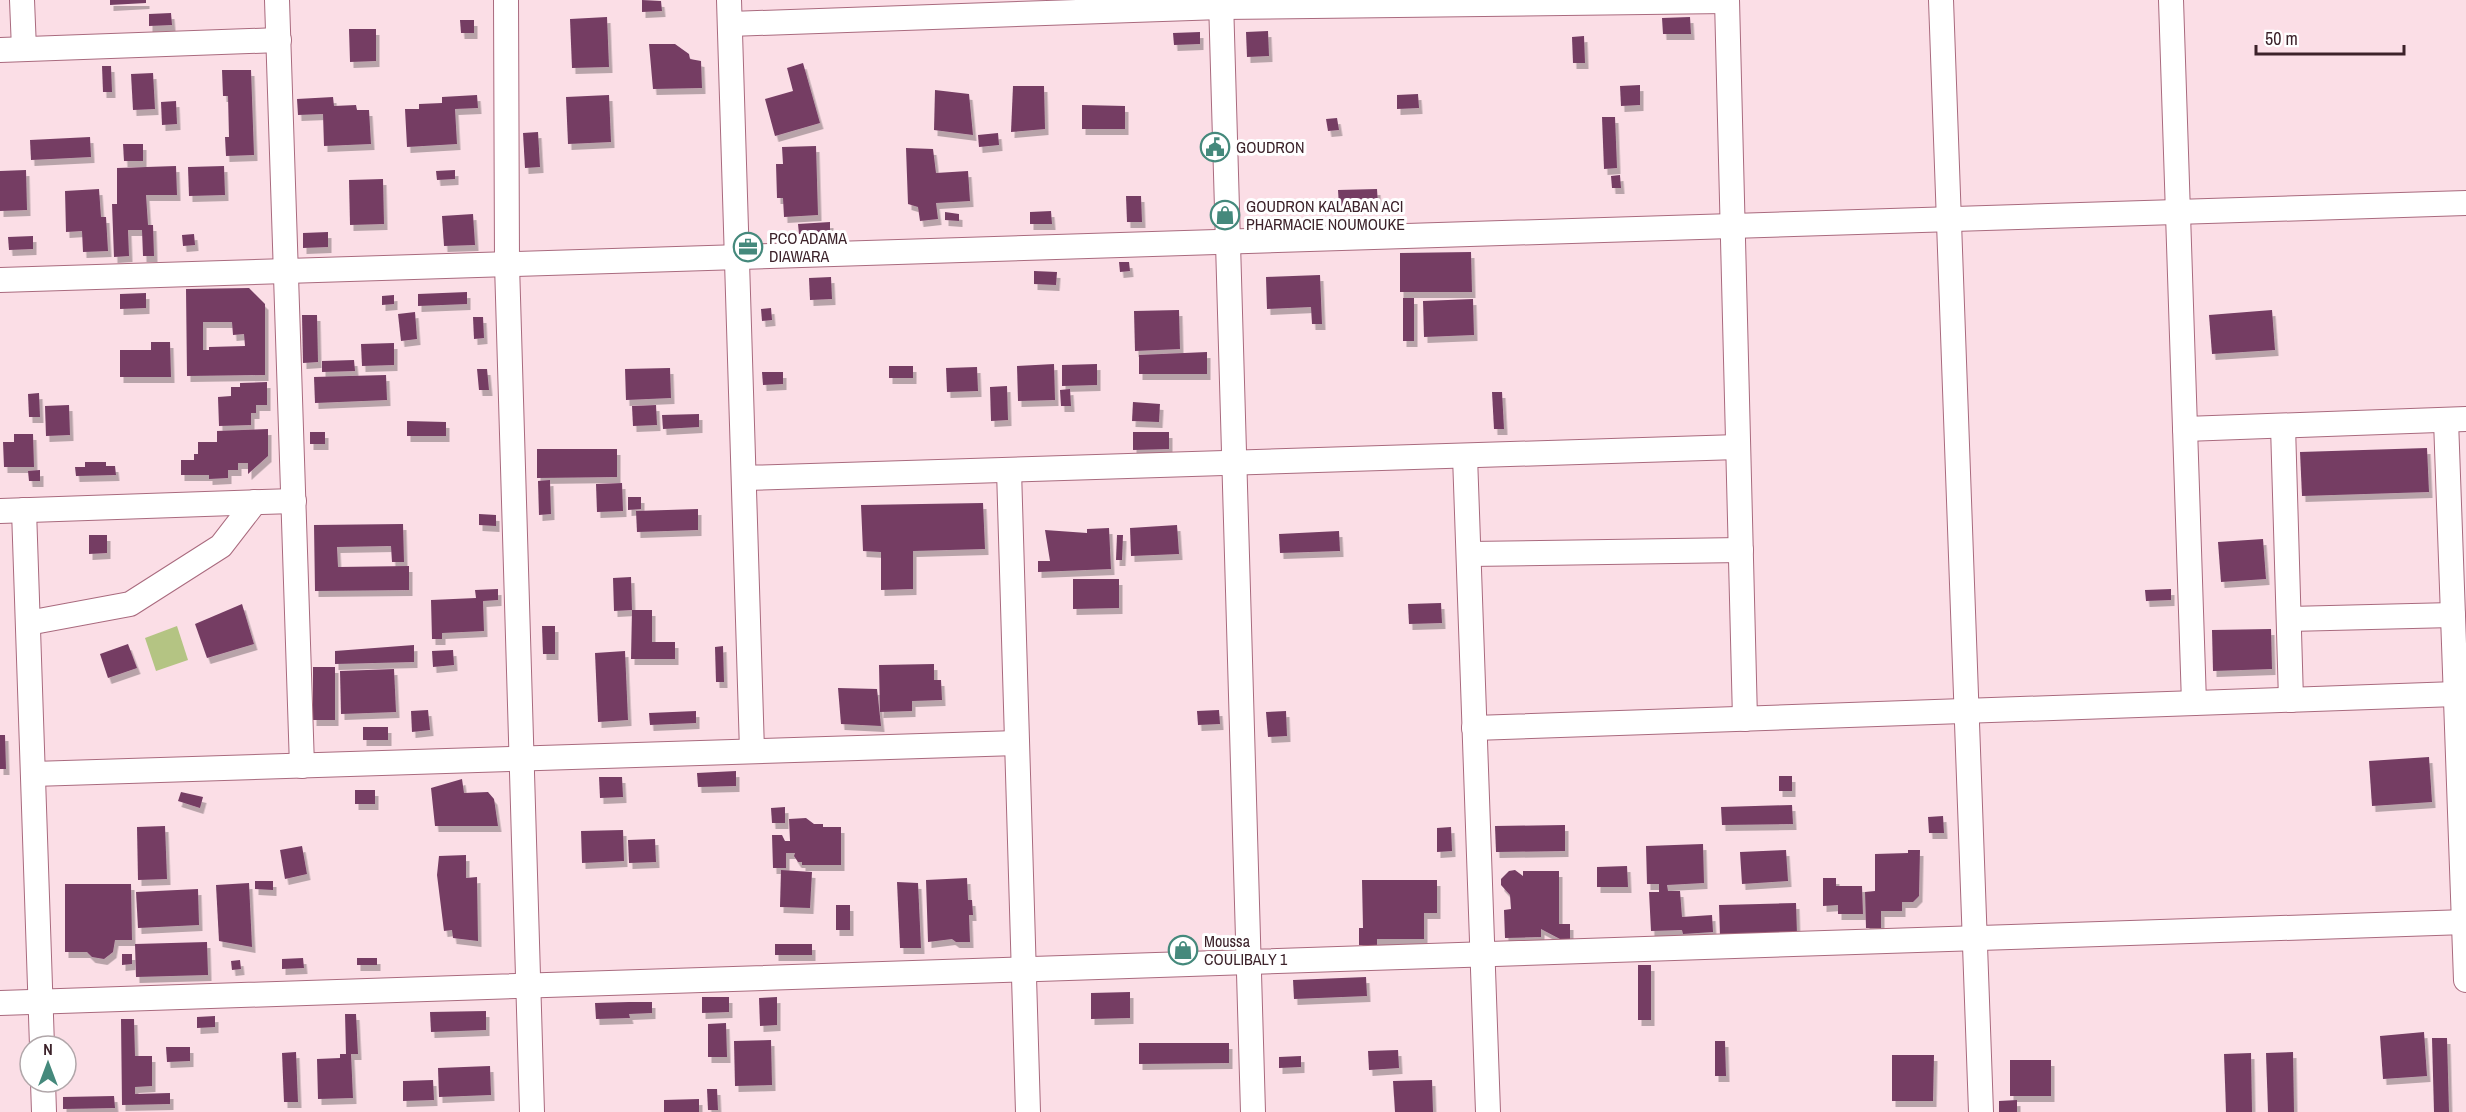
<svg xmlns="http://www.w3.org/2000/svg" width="2466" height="1112" viewBox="0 0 2466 1112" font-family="'Archivo Narrow',sans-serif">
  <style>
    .green { fill: #b4c483 }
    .building { fill: #753d64; fill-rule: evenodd; filter: url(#shadow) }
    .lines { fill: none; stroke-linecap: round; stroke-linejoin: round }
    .minor-casing { stroke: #a96a7e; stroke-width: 26 }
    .minor { stroke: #fff; stroke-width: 24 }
    .labels { text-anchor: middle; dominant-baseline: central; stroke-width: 6; stroke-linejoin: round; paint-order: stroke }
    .poi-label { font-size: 16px; fill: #3c222a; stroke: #fff; text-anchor: start }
  </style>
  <defs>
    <filter id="shadow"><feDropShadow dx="3.5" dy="6" stdDeviation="0" flood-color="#0004"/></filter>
  </defs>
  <rect width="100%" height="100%" fill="#fbdee6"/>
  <polygon class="green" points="177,626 188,660 156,671 145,638"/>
  <g class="building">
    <polygon points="110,0 146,0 146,3 110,5"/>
    <polygon points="642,0 661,1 662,11 642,12"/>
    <polygon points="171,13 172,25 149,26 149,14"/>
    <polygon points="607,17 609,67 572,68 570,19"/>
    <polygon points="1690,17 1691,34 1663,34 1662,18"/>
    <polygon points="460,20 474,20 474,33 461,33"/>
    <polygon points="349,29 376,29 376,61 350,62"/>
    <polygon points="1268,31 1269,56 1247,57 1246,32"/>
    <polygon points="1200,32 1200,44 1174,45 1173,33"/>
    <polygon points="1584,36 1585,63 1573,63 1572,37"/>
    <polygon points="649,44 675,44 689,54 690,59 701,61 702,88 653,89"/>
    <polygon points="803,63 820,123 775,136 765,99 793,91 787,68"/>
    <polygon points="102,66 111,66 112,92 103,92"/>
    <polygon points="222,70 251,70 254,155 226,156 225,137 229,137 228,96 223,96"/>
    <polygon points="153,73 155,109 133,110 131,74"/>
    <polygon points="1640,85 1640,105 1621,106 1620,86"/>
    <polygon points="1013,86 1044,86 1045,129 1011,132"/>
    <polygon points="935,90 969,94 973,135 934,130"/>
    <polygon points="1418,94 1419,108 1397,109 1397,95"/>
    <polygon points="477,95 478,108 455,109 457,144 407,147 405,109 419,109 419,104 442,103 442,97"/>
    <polygon points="609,95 611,142 568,144 566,97"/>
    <polygon points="333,97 334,106 356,105 357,110 369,110 371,144 324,146 323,114 298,115 297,99"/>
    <polygon points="176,101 177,124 162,125 161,102"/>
    <polygon points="1082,105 1125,106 1125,129 1082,129"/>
    <polygon points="1602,117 1615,117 1617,168 1604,169"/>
    <polygon points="1337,118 1339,130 1328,131 1326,119"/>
    <polygon points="538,132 540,167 525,168 523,133"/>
    <polygon points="998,133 999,145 979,147 978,135"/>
    <polygon points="90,137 91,157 31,160 30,140"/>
    <polygon points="123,144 143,144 143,161 124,161"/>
    <polygon points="816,146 818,215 784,217 783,198 777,198 776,164 783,164 782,147"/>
    <polygon points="906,148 933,149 936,173 968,171 970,201 936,203 938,219 920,221 918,207 908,204"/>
    <polygon points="176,166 177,195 146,195 148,225 153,225 154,256 143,256 142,230 128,230 129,256 114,257 112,204 117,204 117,168"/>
    <polygon points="224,166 225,195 189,196 188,167"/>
    <polygon points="26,170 27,210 0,211 0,171"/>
    <polygon points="455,170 455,179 437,180 436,171"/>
    <polygon points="1620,175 1621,188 1612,188 1611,176"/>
    <polygon points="383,179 384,224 350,225 349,180"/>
    <polygon points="99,189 101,217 106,217 108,251 83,252 82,231 66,232 65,191"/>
    <polygon points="1377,189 1378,204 1339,206 1338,190"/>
    <polygon points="1126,196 1141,196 1142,222 1127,222"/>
    <polygon points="1051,211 1052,224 1030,224 1030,212"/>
    <polygon points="945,212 959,214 959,221 945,220"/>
    <polygon points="473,214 475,245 444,246 442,216"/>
    <polygon points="830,222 830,232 799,234 798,224"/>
    <polygon points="328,232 328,247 303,248 303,233"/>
    <polygon points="194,234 195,245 183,246 182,235"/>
    <polygon points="33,236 33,249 9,250 8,237"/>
    <polygon points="1471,252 1472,292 1400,292 1400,253"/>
    <polygon points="1119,262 1129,262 1130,271 1120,272"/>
    <polygon points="1034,271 1057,272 1056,285 1034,284"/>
    <polygon points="1320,275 1322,324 1312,324 1311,307 1267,309 1266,277"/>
    <polygon points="831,277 832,299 810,300 809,278"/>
    <path d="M 249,288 L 265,304 L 265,375 L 187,376 L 186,289 ZM 203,322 L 232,322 L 233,335 L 244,334 L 245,346 L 209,347 L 209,350 L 203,350 Z"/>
    <polygon points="467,292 467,304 418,306 418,294"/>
    <polygon points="146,293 146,308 120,309 120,294"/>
    <polygon points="394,295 394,304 382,305 382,296"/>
    <rect x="1403" y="298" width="11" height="43"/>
    <polygon points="1473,299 1474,335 1424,337 1423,301"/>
    <polygon points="771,308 772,320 762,321 761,309"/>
    <polygon points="1179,310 1180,349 1135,351 1134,311"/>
    <polygon points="2272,310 2275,350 2212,354 2209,315"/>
    <polygon points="415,312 417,339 401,341 398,314"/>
    <polygon points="302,315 317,315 318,362 303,363"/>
    <polygon points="473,317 483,317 484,338 474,339"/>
    <polygon points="151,342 170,342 171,377 120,377 120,350 151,350"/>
    <polygon points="394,343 394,365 362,366 361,344"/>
    <polygon points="1207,352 1207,374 1139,374 1139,355"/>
    <polygon points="354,360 355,371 322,372 322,361"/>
    <polygon points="1054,364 1055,400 1018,401 1017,366"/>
    <polygon points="1097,364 1097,385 1062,386 1062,365"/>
    <rect x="889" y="366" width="24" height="12"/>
    <polygon points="977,367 978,391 947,392 946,368"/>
    <polygon points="670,368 671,398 626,400 625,369"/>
    <polygon points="477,369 487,369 489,390 479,390"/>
    <polygon points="762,372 783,372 783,384 763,385"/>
    <polygon points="386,375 387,400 315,403 314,377"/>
    <polygon points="267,382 267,405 256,405 256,413 251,413 251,425 219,426 218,397 231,396 231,387 240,387 240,383"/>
    <polygon points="1007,386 1008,420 991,421 990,387"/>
    <polygon points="1070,389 1071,406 1061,406 1060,390"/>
    <polygon points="1492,392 1502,392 1504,429 1494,429"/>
    <polygon points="39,393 40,417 29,417 28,394"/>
    <polygon points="1133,402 1160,404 1159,422 1132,421"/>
    <polygon points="69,405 70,435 46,436 45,406"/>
    <polygon points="656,405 657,425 633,426 632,406"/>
    <polygon points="699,414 699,427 663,429 662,415"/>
    <polygon points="407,421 446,422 446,436 407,436"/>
    <polygon points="268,429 268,456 248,474 248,463 238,463 238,470 228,470 228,478 209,479 209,475 181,475 181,460 194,460 194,454 198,454 198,442 217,442 217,431"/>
    <rect x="310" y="432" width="15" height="12"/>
    <polygon points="1133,432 1169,432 1169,449 1133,450"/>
    <polygon points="14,434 33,434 34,467 4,467 3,442 14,442"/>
    <polygon points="2427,448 2429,492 2302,496 2300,452"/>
    <polygon points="537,449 617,449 617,477 537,478"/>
    <polygon points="85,462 106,462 106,466 115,466 116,475 76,476 75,467 85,467"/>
    <polygon points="40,470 40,481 29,481 28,471"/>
    <polygon points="550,480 551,514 539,515 538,481"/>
    <polygon points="622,483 623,511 597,512 596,484"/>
    <polygon points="628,497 641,497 641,509 628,510"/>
    <polygon points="983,503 985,549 913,551 913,589 881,590 881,552 863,551 861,505"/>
    <polygon points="698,509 698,530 637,532 636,511"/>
    <polygon points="479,514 496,515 496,526 479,525"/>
    <polygon points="403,524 404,562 392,562 391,546 337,547 338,567 409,566 409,590 315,591 314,525"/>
    <polygon points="1177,525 1179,554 1131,556 1130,528"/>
    <polygon points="1109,528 1111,569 1038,572 1038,561 1050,561 1045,530 1087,533 1087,529"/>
    <polygon points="1339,531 1340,551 1280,553 1279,534"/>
    <polygon points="89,535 107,535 107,553 89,554"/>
    <polygon points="1117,535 1123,535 1122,560 1116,560"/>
    <polygon points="2263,539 2266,579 2221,582 2218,542"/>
    <polygon points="631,577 632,610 652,610 652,642 675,642 675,659 631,659 632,610 614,611 613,578"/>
    <polygon points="1073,579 1119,579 1119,608 1073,609"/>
    <polygon points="498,589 498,600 483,601 484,631 442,633 442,639 432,639 431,600 476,598 475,590"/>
    <polygon points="2171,589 2171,600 2146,601 2145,590"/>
    <polygon points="1441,603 1442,623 1409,624 1408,604"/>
    <polygon points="242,604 254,644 207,658 195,624"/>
    <polygon points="542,626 555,626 555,654 543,654"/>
    <polygon points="2271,629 2272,669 2213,671 2212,630"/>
    <polygon points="128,644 137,668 108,678 100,654"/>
    <polygon points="414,645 414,662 335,664 335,651"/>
    <polygon points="723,646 724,682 716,682 715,647"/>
    <polygon points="453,650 454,665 433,667 432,651"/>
    <polygon points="625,651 628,720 598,722 595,653"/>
    <polygon points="934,664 934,680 941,680 942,700 912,701 912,711 880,712 879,665"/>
    <rect x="313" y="667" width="22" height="53"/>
    <polygon points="394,669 396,712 341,714 340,671"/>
    <polygon points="838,688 877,689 881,726 841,724"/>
    <polygon points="428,710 430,730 412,732 411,711"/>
    <polygon points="1219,710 1220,724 1198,725 1197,711"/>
    <polygon points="696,711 696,723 650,725 649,713"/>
    <polygon points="1286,711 1287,736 1268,737 1266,712"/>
    <rect x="363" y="727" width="25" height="13"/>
    <polygon points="0,735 5,735 6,769 0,769"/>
    <polygon points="2429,757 2432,802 2372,806 2369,761"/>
    <polygon points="736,771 736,786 698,787 697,773"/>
    <rect x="1779" y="776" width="13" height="15"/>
    <polygon points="599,777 622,777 623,797 600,798"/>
    <polygon points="462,779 464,793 488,792 494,799 498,826 435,826 431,788"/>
    <rect x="355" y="790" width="20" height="14"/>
    <polygon points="181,792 203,797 200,808 178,801"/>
    <polygon points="1792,805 1793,824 1722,825 1721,807"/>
    <polygon points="785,807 785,823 772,823 771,808"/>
    <polygon points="1943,816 1944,833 1929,833 1928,817"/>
    <polygon points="806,818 814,824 823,824 823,827 841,827 841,865 802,865 802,862 798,862 794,856 795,853 786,853 786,868 773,868 772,835 782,835 785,841 790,841 789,819"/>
    <polygon points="1565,825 1565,851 1496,852 1495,826"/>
    <polygon points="165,826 167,879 138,880 137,827"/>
    <polygon points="1451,827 1452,851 1437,852 1437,828"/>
    <polygon points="623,830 624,861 582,863 581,831"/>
    <polygon points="655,839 656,862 629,863 628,840"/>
    <polygon points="1703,844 1704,883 1667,885 1668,891 1680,891 1682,917 1712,915 1713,932 1683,934 1682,930 1651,931 1649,892 1659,892 1659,884 1647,884 1646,846"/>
    <polygon points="302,846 307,874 285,879 280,850"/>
    <polygon points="1786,850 1788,881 1742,884 1740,852"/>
    <polygon points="1908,850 1920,850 1919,896 1913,902 1902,902 1902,911 1881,911 1881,928 1866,928 1865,892 1875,891 1875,854 1908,853"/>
    <polygon points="466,855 466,878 477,877 478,941 453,938 452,930 444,931 437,875 439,856"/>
    <polygon points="1627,866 1628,887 1597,887 1597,867"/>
    <polygon points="781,870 812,872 810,908 780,907"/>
    <polygon points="1515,870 1523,876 1523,871 1559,871 1559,924 1570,924 1570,945 1561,946 1560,939 1541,929 1541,937 1505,938 1504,910 1511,909 1510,895 1501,885 1501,879 1509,871"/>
    <polygon points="967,878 968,900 972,900 973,915 969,915 970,942 956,942 952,939 928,942 926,880"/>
    <polygon points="1823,878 1836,878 1836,886 1862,886 1863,914 1838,914 1838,905 1823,906"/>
    <polygon points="1362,880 1437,880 1437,913 1424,913 1424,939 1377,939 1377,945 1359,945 1359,928 1363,928"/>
    <polygon points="255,881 273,881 273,890 255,889"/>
    <polygon points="897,882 918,883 921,948 900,948"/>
    <polygon points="249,883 252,947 219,941 216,885"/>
    <polygon points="65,884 131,884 132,940 115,940 113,952 104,959 92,957 87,952 65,952"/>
    <polygon points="198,889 199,925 138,928 136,892"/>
    <polygon points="1796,903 1797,935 1720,937 1719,905"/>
    <rect x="836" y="905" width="14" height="25"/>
    <polygon points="207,942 208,975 136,977 135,944"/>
    <rect x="775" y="944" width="37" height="11"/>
    <polygon points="122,954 132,954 132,964 122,965"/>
    <polygon points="303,958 304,968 282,969 282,959"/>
    <rect x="357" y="958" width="20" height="7"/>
    <polygon points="240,960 241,969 232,970 231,961"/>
    <rect x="1638" y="965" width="13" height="55"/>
    <polygon points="1366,977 1367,996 1294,999 1293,980"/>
    <polygon points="1130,992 1130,1018 1091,1019 1091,993"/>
    <polygon points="702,997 729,997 729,1012 702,1013"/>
    <polygon points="777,997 777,1025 760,1026 759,998"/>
    <polygon points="629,1002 652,1002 652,1013 629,1014 630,1018 596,1019 595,1003"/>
    <polygon points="486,1011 486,1030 431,1032 430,1012"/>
    <polygon points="345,1014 356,1014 358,1054 351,1054 353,1098 318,1099 317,1059 340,1058 340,1054 346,1054"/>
    <polygon points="215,1016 215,1027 197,1028 197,1017"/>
    <polygon points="121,1019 134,1019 135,1056 152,1056 152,1086 135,1087 135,1094 170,1093 170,1104 122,1105"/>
    <polygon points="726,1023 727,1057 708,1057 708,1024"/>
    <polygon points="2424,1032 2427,1076 2383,1079 2380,1036"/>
    <polygon points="2432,1038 2447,1038 2449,1112 2434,1112"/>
    <polygon points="771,1040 772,1085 735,1086 734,1041"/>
    <polygon points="1715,1041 1725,1041 1726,1076 1715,1076"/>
    <polygon points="1139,1043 1229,1043 1229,1063 1139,1064"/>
    <polygon points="166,1047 190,1047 190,1061 167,1062"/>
    <polygon points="1398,1050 1399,1068 1369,1070 1368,1051"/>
    <polygon points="296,1052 298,1102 284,1102 282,1053"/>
    <polygon points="2293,1052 2294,1112 2268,1112 2266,1053"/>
    <polygon points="2251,1053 2252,1112 2226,1112 2224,1054"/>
    <polygon points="1892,1055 1934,1055 1933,1101 1892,1101"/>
    <polygon points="1301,1056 1301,1067 1279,1068 1279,1057"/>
    <rect x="2010" y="1060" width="41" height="36"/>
    <polygon points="490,1066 491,1095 439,1097 438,1068"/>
    <polygon points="433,1080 434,1100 403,1101 403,1081"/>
    <polygon points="1432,1080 1433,1112 1395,1112 1393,1081"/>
    <polygon points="707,1089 717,1089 718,1110 708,1110"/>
    <polygon points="114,1096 115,1108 63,1109 63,1097"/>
    <polygon points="699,1099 699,1112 664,1112 664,1100"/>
    <polygon points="2017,1100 2017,1112 1999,1112 1999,1101"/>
  </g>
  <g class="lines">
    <g class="minor-casing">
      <g id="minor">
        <polyline points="22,0 24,49"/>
        <polyline points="277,0 302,766"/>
        <polyline points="506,0 507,264 532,1112"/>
        <polyline points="729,0 752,751"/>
        <polyline points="1221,0 1253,1112"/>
        <polyline points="1727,0 1745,719"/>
        <polyline points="1941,0 1981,1112"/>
        <polyline points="2171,0 2194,703"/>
        <polyline points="730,24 1221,7 1727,1"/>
        <polyline points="0,50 279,40"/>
        <polyline points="0,280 2466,203"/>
        <polyline points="2446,420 2466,980"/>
        <polyline points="2283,426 2291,700"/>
        <polyline points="2185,429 2466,419"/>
        <polyline points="1465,456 1488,1112"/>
        <polyline points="1009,470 1028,1112"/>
        <polyline points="744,478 1738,447"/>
        <polyline points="24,510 42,1046"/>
        <polyline points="0,511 294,501"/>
        <polyline points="1469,554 1741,550"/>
        <polyline points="2289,619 2453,615"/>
        <polyline points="28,623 130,604 221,546 255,502"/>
        <polyline points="1474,728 2456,694"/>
        <polyline points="33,774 1017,743"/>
        <polyline points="0,1003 2466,922"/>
        <polyline points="43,1082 44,1112"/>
      </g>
    </g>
    <use href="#minor" class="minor"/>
  </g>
  <defs>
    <g id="civic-ring" transform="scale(1.5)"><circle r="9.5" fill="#fff" stroke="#45897c" stroke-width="1.5"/><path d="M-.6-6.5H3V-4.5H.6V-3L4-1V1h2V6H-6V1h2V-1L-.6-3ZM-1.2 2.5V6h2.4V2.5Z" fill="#45897c"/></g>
    <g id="shop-ring" transform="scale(1.5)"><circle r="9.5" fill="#fff" stroke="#45897c" stroke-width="1.5"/><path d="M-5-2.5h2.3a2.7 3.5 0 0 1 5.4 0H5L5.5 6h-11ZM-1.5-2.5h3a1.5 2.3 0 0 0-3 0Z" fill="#45897c"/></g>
    <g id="office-ring" transform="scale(1.5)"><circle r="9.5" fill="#fff" stroke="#45897c" stroke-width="1.5"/><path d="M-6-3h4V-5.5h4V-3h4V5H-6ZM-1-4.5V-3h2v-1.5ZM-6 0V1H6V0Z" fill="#45897c"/></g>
  </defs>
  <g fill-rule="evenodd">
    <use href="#civic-ring" x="1215" y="147"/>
    <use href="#shop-ring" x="1225" y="215"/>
    <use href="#office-ring" x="748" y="247"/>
    <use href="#shop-ring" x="1183" y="950"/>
  </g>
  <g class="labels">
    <g class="poi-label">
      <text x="1236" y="147">GOUDRON</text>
      <text x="1246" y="206">GOUDRON KALABAN ACI<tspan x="1246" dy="18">PHARMACIE NOUMOUKE</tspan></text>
      <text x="769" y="238">PCO ADAMA<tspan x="769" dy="18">DIAWARA</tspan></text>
      <text x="1204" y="941">Moussa<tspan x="1204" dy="18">COULIBALY 1</tspan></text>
    </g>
  </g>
  <g transform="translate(48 1064)"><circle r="28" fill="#ffffff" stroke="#b1a7aa" stroke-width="1.5"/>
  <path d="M0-4.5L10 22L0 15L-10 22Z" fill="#45897c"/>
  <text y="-9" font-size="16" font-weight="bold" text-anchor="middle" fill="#3c222a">N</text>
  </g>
  <path d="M2256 45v9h148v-9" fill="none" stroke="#3c222a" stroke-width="3"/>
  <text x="2265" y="45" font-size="18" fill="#3c222a" stroke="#ffffff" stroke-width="4.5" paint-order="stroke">50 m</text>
</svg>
